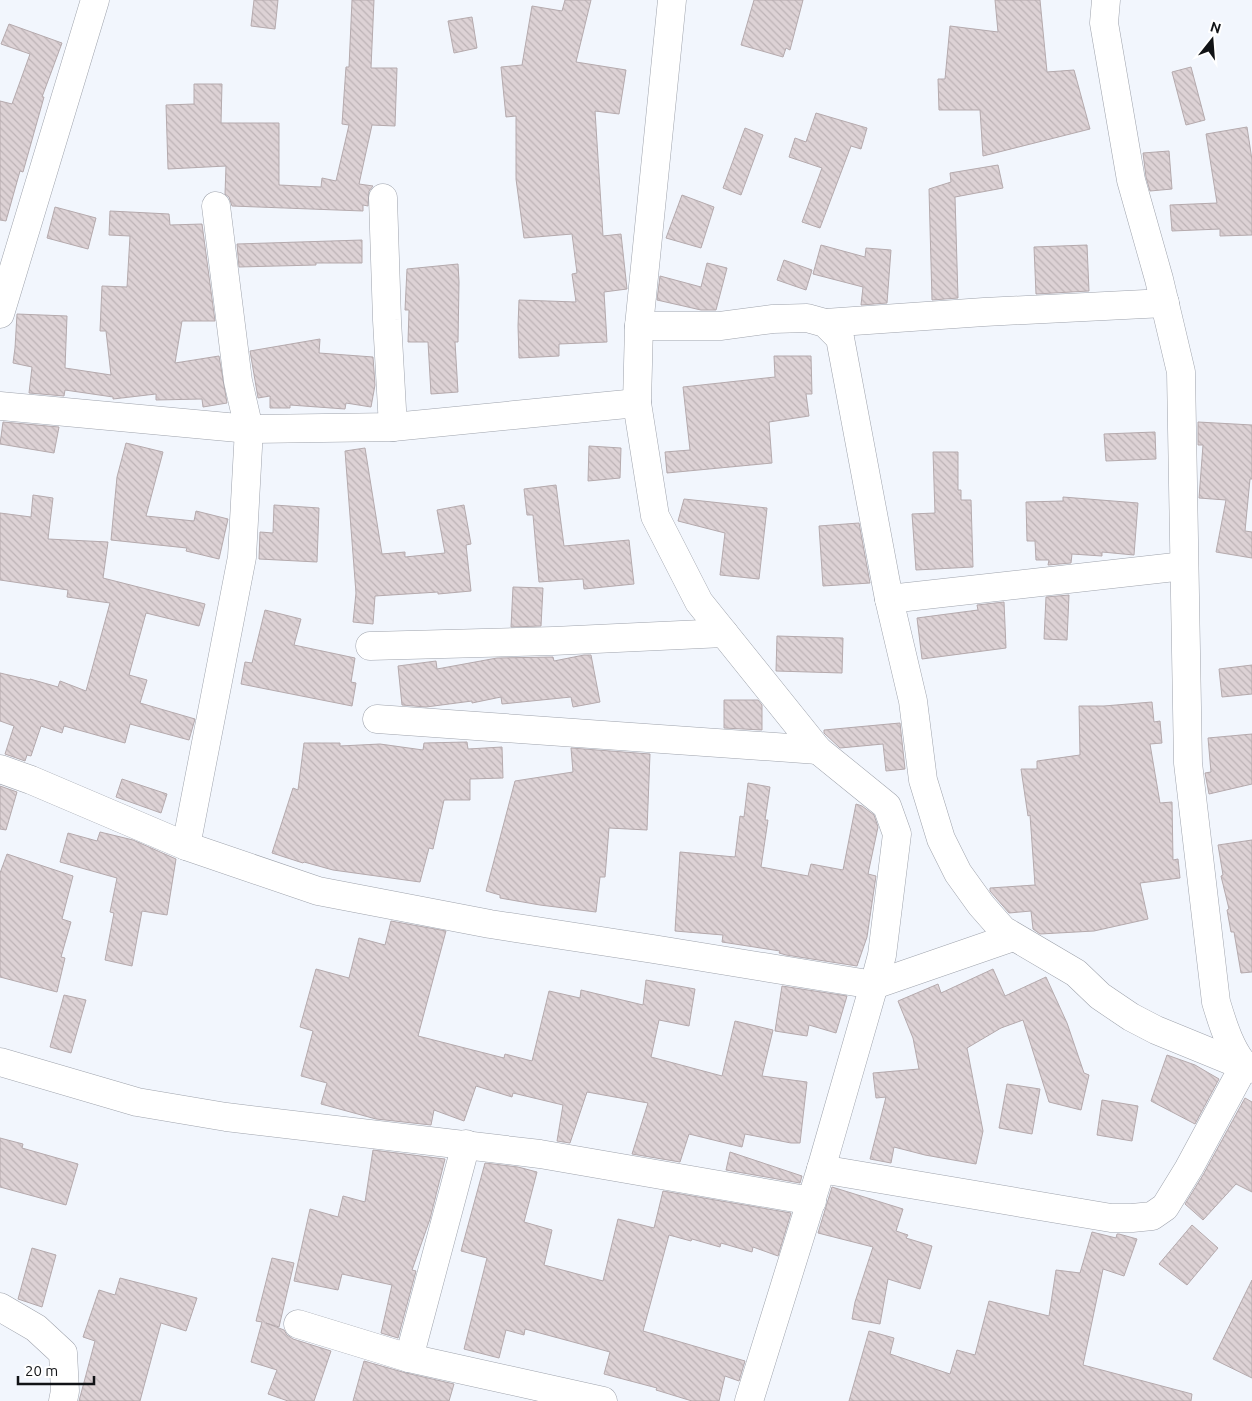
<svg xmlns="http://www.w3.org/2000/svg" width="1252" height="1401" viewBox="0 0 1252 1401" font-family="Ubuntu,sans-serif">
  <style>
    .building { fill: url(#building-back-hatch); stroke: #b5aaad }
    .lines { fill: none; stroke-linecap: round; stroke-linejoin: round }
    .minor-casing { stroke: #9fa3ac; stroke-width: 29 }
    .minor { stroke: #fff; stroke-width: 28 }
  </style>
  <defs>
    <pattern id="building-back-hatch" width="6" height="6" patternUnits="userSpaceOnUse" patternTransform="scale(1.25)"><rect width="6" height="6" fill="#ddd2d5"/><path d="M-1 5l2 2M0 0l6 6M5-1l2 2" fill="none" stroke="#bdb3b6"/></pattern>
  </defs>
  <rect width="100%" height="100%" fill="#f2f6fd"/>
  <g class="building">
    <polygon points="254,0 278,0 275,29 251,26"/>
    <polygon points="352,0 374,0 371,68 397,68 395,126 372,125 359,184 373,186 369,191 368,206 363,205 363,211 232,206 229,197 225,194 226,166 168,169 166,105 194,104 194,84 222,84 221,123 279,123 279,185 321,187 322,178 336,181 349,125 342,124 346,67 349,67"/>
    <polygon points="565,0 591,0 576,62 626,70 619,114 595,111 603,236 621,234 627,289 604,292 607,342 559,344 559,356 519,358 518,326 519,300 576,302 572,274 577,273 572,234 524,238 516,179 516,116 506,117 501,67 522,65 532,6 562,11"/>
    <polygon points="754,0 803,0 790,50 786,48 783,57 741,45"/>
    <polygon points="995,0 1040,0 1047,72 1074,70 1090,129 983,156 980,110 939,110 938,79 945,79 950,26 998,32"/>
    <polygon points="472,17 477,48 454,53 448,21"/>
    <polygon points="9,24 62,43 42,97 44,97 23,172 20,171 6,221 0,220 0,101 12,104 30,54 1,44"/>
    <polygon points="1191,67 1205,120 1186,125 1172,72"/>
    <polygon points="816,113 867,128 861,149 851,146 820,228 802,222 822,168 789,157 795,138 806,142"/>
    <polygon points="1247,127 1252,160 1252,235 1220,236 1220,229 1172,231 1170,205 1217,203 1206,134"/>
    <polygon points="745,128 763,135 741,195 723,188"/>
    <polygon points="1169,151 1172,189 1150,191 1146,177 1143,153"/>
    <polygon points="998,165 1003,188 955,197 958,298 932,300 929,189 951,182 950,173"/>
    <polygon points="682,195 714,207 701,248 666,238"/>
    <polygon points="55,207 96,218 88,249 47,238"/>
    <polygon points="110,211 169,214 170,225 202,224 215,321 182,321 175,363 219,356 227,403 203,407 202,399 156,400 156,394 113,399 113,397 65,390 64,396 29,393 32,367 13,363 15,348 17,314 67,316 65,368 111,375 106,331 100,331 102,286 127,287 130,236 109,235"/>
    <polygon points="362,240 362,263 316,263 316,265 239,267 237,244"/>
    <polygon points="821,245 865,257 866,248 891,250 887,303 861,305 863,287 813,274"/>
    <polygon points="1087,245 1089,291 1036,294 1034,247"/>
    <polygon points="784,260 812,270 806,290 777,280"/>
    <polygon points="707,263 727,268 716,310 701,310 657,300 660,276 701,287"/>
    <polygon points="458,264 459,282 458,342 455,342 458,392 431,394 428,342 408,342 409,310 405,310 407,269"/>
    <polygon points="320,339 319,353 373,357 375,385 371,407 346,403 345,409 290,405 290,408 270,408 270,396 258,398 250,351"/>
    <polygon points="774,356 811,356 812,394 806,394 809,416 769,422 772,463 667,473 665,452 690,450 683,387 775,377"/>
    <polygon points="3,422 59,427 54,453 0,444"/>
    <polygon points="1198,422 1252,425 1252,479 1250,479 1245,531 1252,532 1252,558 1216,552 1226,500 1199,498 1203,445 1198,445"/>
    <polygon points="1155,432 1156,459 1106,461 1104,434"/>
    <polygon points="126,443 163,452 146,516 194,521 196,511 228,519 219,559 186,551 187,548 111,540 117,477"/>
    <polygon points="589,446 621,448 620,478 588,481"/>
    <polygon points="365,448 382,554 405,552 405,557 445,553 437,510 464,505 471,544 466,545 471,591 438,594 438,592 375,596 373,624 353,622 356,593 345,451"/>
    <polygon points="933,452 958,452 958,490 961,490 961,500 971,500 973,567 916,570 912,514 935,513"/>
    <polygon points="556,485 564,546 629,540 634,584 584,589 583,579 539,582 533,515 527,515 524,489"/>
    <polygon points="33,495 53,498 48,539 108,542 103,578 205,604 199,626 146,613 129,675 147,680 140,703 195,719 189,740 130,724 125,743 64,726 62,733 41,726 31,756 27,755 25,761 5,754 14,726 0,721 0,673 30,680 30,679 58,687 60,681 86,691 110,603 67,597 68,590 0,580 0,513 31,517"/>
    <polygon points="1063,497 1138,503 1134,555 1102,552 1102,556 1072,554 1071,563 1048,565 1049,560 1036,560 1035,541 1027,541 1026,502 1063,501"/>
    <polygon points="684,499 767,508 759,579 720,575 725,533 678,521"/>
    <polygon points="274,505 319,508 317,562 259,559 260,532 273,533"/>
    <polygon points="859,523 870,583 823,586 819,526"/>
    <polygon points="513,587 543,588 541,626 511,627"/>
    <polygon points="1069,595 1067,640 1044,639 1046,597"/>
    <polygon points="1004,602 1006,648 922,659 917,618 978,610 977,605"/>
    <polygon points="265,610 301,619 294,645 355,658 351,682 356,683 352,706 241,684 245,662 252,663"/>
    <polygon points="777,636 843,638 842,673 776,671"/>
    <polygon points="584,655 591,655 600,702 573,707 571,697 502,704 501,697 472,703 472,701 426,707 402,705 398,666 436,661 437,669 497,658 553,657 554,661"/>
    <polygon points="1252,665 1252,694 1222,697 1219,669"/>
    <polygon points="724,700 758,700 762,705 762,730 724,728"/>
    <polygon points="1152,702 1154,722 1160,721 1162,743 1150,744 1160,803 1172,802 1173,860 1178,859 1180,878 1140,883 1148,919 1094,931 1040,934 1033,929 1031,911 1009,913 990,891 990,888 1035,885 1030,815 1028,816 1021,769 1037,769 1037,761 1080,755 1079,706 1104,706"/>
    <polygon points="900,723 905,769 886,771 883,744 840,748 824,733 824,730"/>
    <polygon points="1252,734 1252,784 1209,794 1205,773 1211,772 1208,738"/>
    <polygon points="467,742 468,749 502,747 503,778 470,779 470,800 444,800 433,849 429,848 420,882 333,870 304,862 303,863 272,853 293,788 298,790 304,743 340,743 340,746 380,744 423,750 424,743"/>
    <polygon points="571,748 650,754 647,830 609,828 605,877 600,877 596,912 540,905 500,898 500,895 486,891 515,781 573,772"/>
    <polygon points="122,779 167,794 161,813 116,797"/>
    <polygon points="748,783 770,787 765,820 768,820 761,867 808,876 811,864 843,870 856,804 862,806 874,815 878,827 868,874 876,876 867,937 857,966 786,955 779,953 780,951 722,942 723,935 675,931 680,852 735,857 740,816 744,817"/>
    <polygon points="0,786 17,792 6,830 0,829"/>
    <polygon points="100,832 133,840 176,859 167,915 142,911 132,966 105,960 114,913 110,912 117,878 60,862 68,833 97,841"/>
    <polygon points="1252,840 1252,972 1241,973 1234,932 1231,932 1227,910 1229,909 1221,876 1223,875 1218,845"/>
    <polygon points="7,854 73,876 62,919 71,922 61,957 65,958 57,992 0,977 0,873"/>
    <polygon points="391,921 446,931 418,1036 504,1058 505,1054 532,1061 549,991 580,998 581,990 643,1005 646,980 695,989 689,1026 659,1020 651,1057 722,1076 735,1021 773,1030 762,1076 807,1082 800,1143 791,1143 745,1134 742,1147 689,1134 680,1162 632,1154 648,1103 587,1092 570,1143 557,1141 563,1105 513,1093 512,1097 476,1086 464,1121 434,1110 431,1125 376,1119 321,1104 327,1083 301,1076 313,1031 300,1027 316,969 349,978 359,938 385,945"/>
    <polygon points="993,969 1005,996 1046,977 1067,1023 1084,1073 1089,1075 1081,1110 1049,1102 1023,1020 1001,1028 967,1048 983,1131 976,1164 925,1155 894,1147 891,1163 870,1159 886,1097 876,1098 873,1073 919,1069 913,1038 898,1001 938,984 941,993"/>
    <polygon points="782,986 847,996 836,1033 809,1025 807,1036 775,1031"/>
    <polygon points="64,995 86,1000 71,1053 50,1047"/>
    <polygon points="1167,1055 1195,1065 1219,1079 1195,1124 1151,1101"/>
    <polygon points="1007,1084 1040,1089 1032,1134 999,1128"/>
    <polygon points="1245,1098 1252,1102 1252,1192 1236,1184 1203,1220 1185,1204 1203,1175"/>
    <polygon points="1102,1100 1138,1106 1132,1141 1097,1135"/>
    <polygon points="0,1138 23,1144 22,1148 78,1164 66,1205 0,1187"/>
    <polygon points="373,1150 445,1159 430,1219 412,1270 416,1271 398,1338 381,1333 392,1285 342,1274 338,1290 294,1281 310,1209 338,1217 343,1196 365,1202"/>
    <polygon points="730,1152 802,1176 800,1183 726,1170"/>
    <polygon points="485,1163 518,1167 537,1172 524,1222 552,1230 544,1265 603,1281 618,1219 654,1228 663,1191 791,1213 778,1256 753,1247 752,1252 721,1243 720,1247 692,1239 691,1241 669,1235 643,1331 745,1361 739,1381 725,1376 719,1401 692,1401 656,1390 657,1388 604,1374 610,1352 525,1329 524,1335 506,1330 499,1358 464,1349 487,1258 461,1251"/>
    <polygon points="832,1187 903,1209 896,1231 908,1235 906,1238 932,1246 920,1289 888,1279 880,1324 852,1319 855,1302 873,1247 818,1233"/>
    <polygon points="1192,1225 1218,1248 1187,1285 1159,1264"/>
    <polygon points="1092,1232 1116,1238 1117,1234 1119,1234 1137,1239 1124,1276 1103,1269 1083,1365 1192,1394 1191,1401 849,1401 869,1331 894,1338 890,1354 950,1374 957,1350 975,1355 989,1301 1049,1316 1056,1270 1080,1273"/>
    <polygon points="32,1248 56,1255 42,1307 18,1299"/>
    <polygon points="272,1258 294,1263 279,1327 266,1323 284,1330 287,1335 293,1339 331,1351 314,1401 288,1401 268,1394 277,1370 251,1362 262,1322 256,1321"/>
    <polygon points="120,1278 197,1298 186,1331 161,1323 140,1401 79,1401 95,1341 83,1337 99,1290 115,1295"/>
    <polygon points="1252,1280 1252,1378 1213,1359"/>
    <polygon points="364,1361 406,1373 454,1384 449,1401 353,1401"/>
  </g>
  <g class="lines">
    <g class="minor-casing">
      <g id="minor">
        <polyline points="672,0 639,326 637,403 655,516 699,602 818,750 887,806 897,834 882,955 874,985 821,1169 749,1401"/>
        <path d="M 1106,0 L 1104,23 L 1131,180 L 1159,279 L 1181,372 L 1188,763 L 1216,1002 C 1222,1022 1232,1056 1249,1069"/>
        <polyline points="383,198 387,320 393,427"/>
        <polyline points="0,314 95,0"/>
        <polyline points="825,323 984,312 1165,303"/>
        <polyline points="639,326 720,326 773,319 807,318 825,323 840,338 889,599 913,701 923,780 941,839 958,873 981,905 1003,930 1076,973 1100,996 1131,1017 1156,1030 1244,1066 1189,1168 1165,1207 1152,1216 1132,1218 1111,1218 821,1169"/>
        <polyline points="0,406 249,429 393,427 637,403"/>
        <polyline points="889,599 1184,566"/>
        <polyline points="370,646 553,641 724,633"/>
        <polyline points="377,719 818,750"/>
        <polyline points="0,769 31,780 186,846 318,891 490,924 653,949 874,985 1013,937"/>
        <polyline points="186,846 242,557 249,429 238,381 216,206"/>
        <polyline points="0,1062 137,1102 226,1117 540,1154 812,1201"/>
        <polyline points="0,1307 36,1328 63,1353 65,1391 63,1401"/>
        <polyline points="298,1324 409,1358 603,1401"/>
        <polyline points="409,1358 466,1144"/>
      </g>
    </g>
    <use href="#minor" class="minor"/>
  </g>
  <g transform="translate(1212 40) rotate(17)" stroke="#ffffff" stroke-width="4" paint-order="stroke">
  <path d="M0-4L9 19L0 12L-9 19Z" fill="#111316"/>
  <text y="-8" font-size="14" font-weight="bold" text-anchor="middle" fill="#111316">N</text>
  </g>
  <path d="M18 1376v8h76v-8" fill="none" stroke="#111316" stroke-width="2.5"/>
  <text x="25" y="1376" font-size="15" fill="#111316" stroke="#ffffff" stroke-width="4" paint-order="stroke">20 m</text>
</svg>
